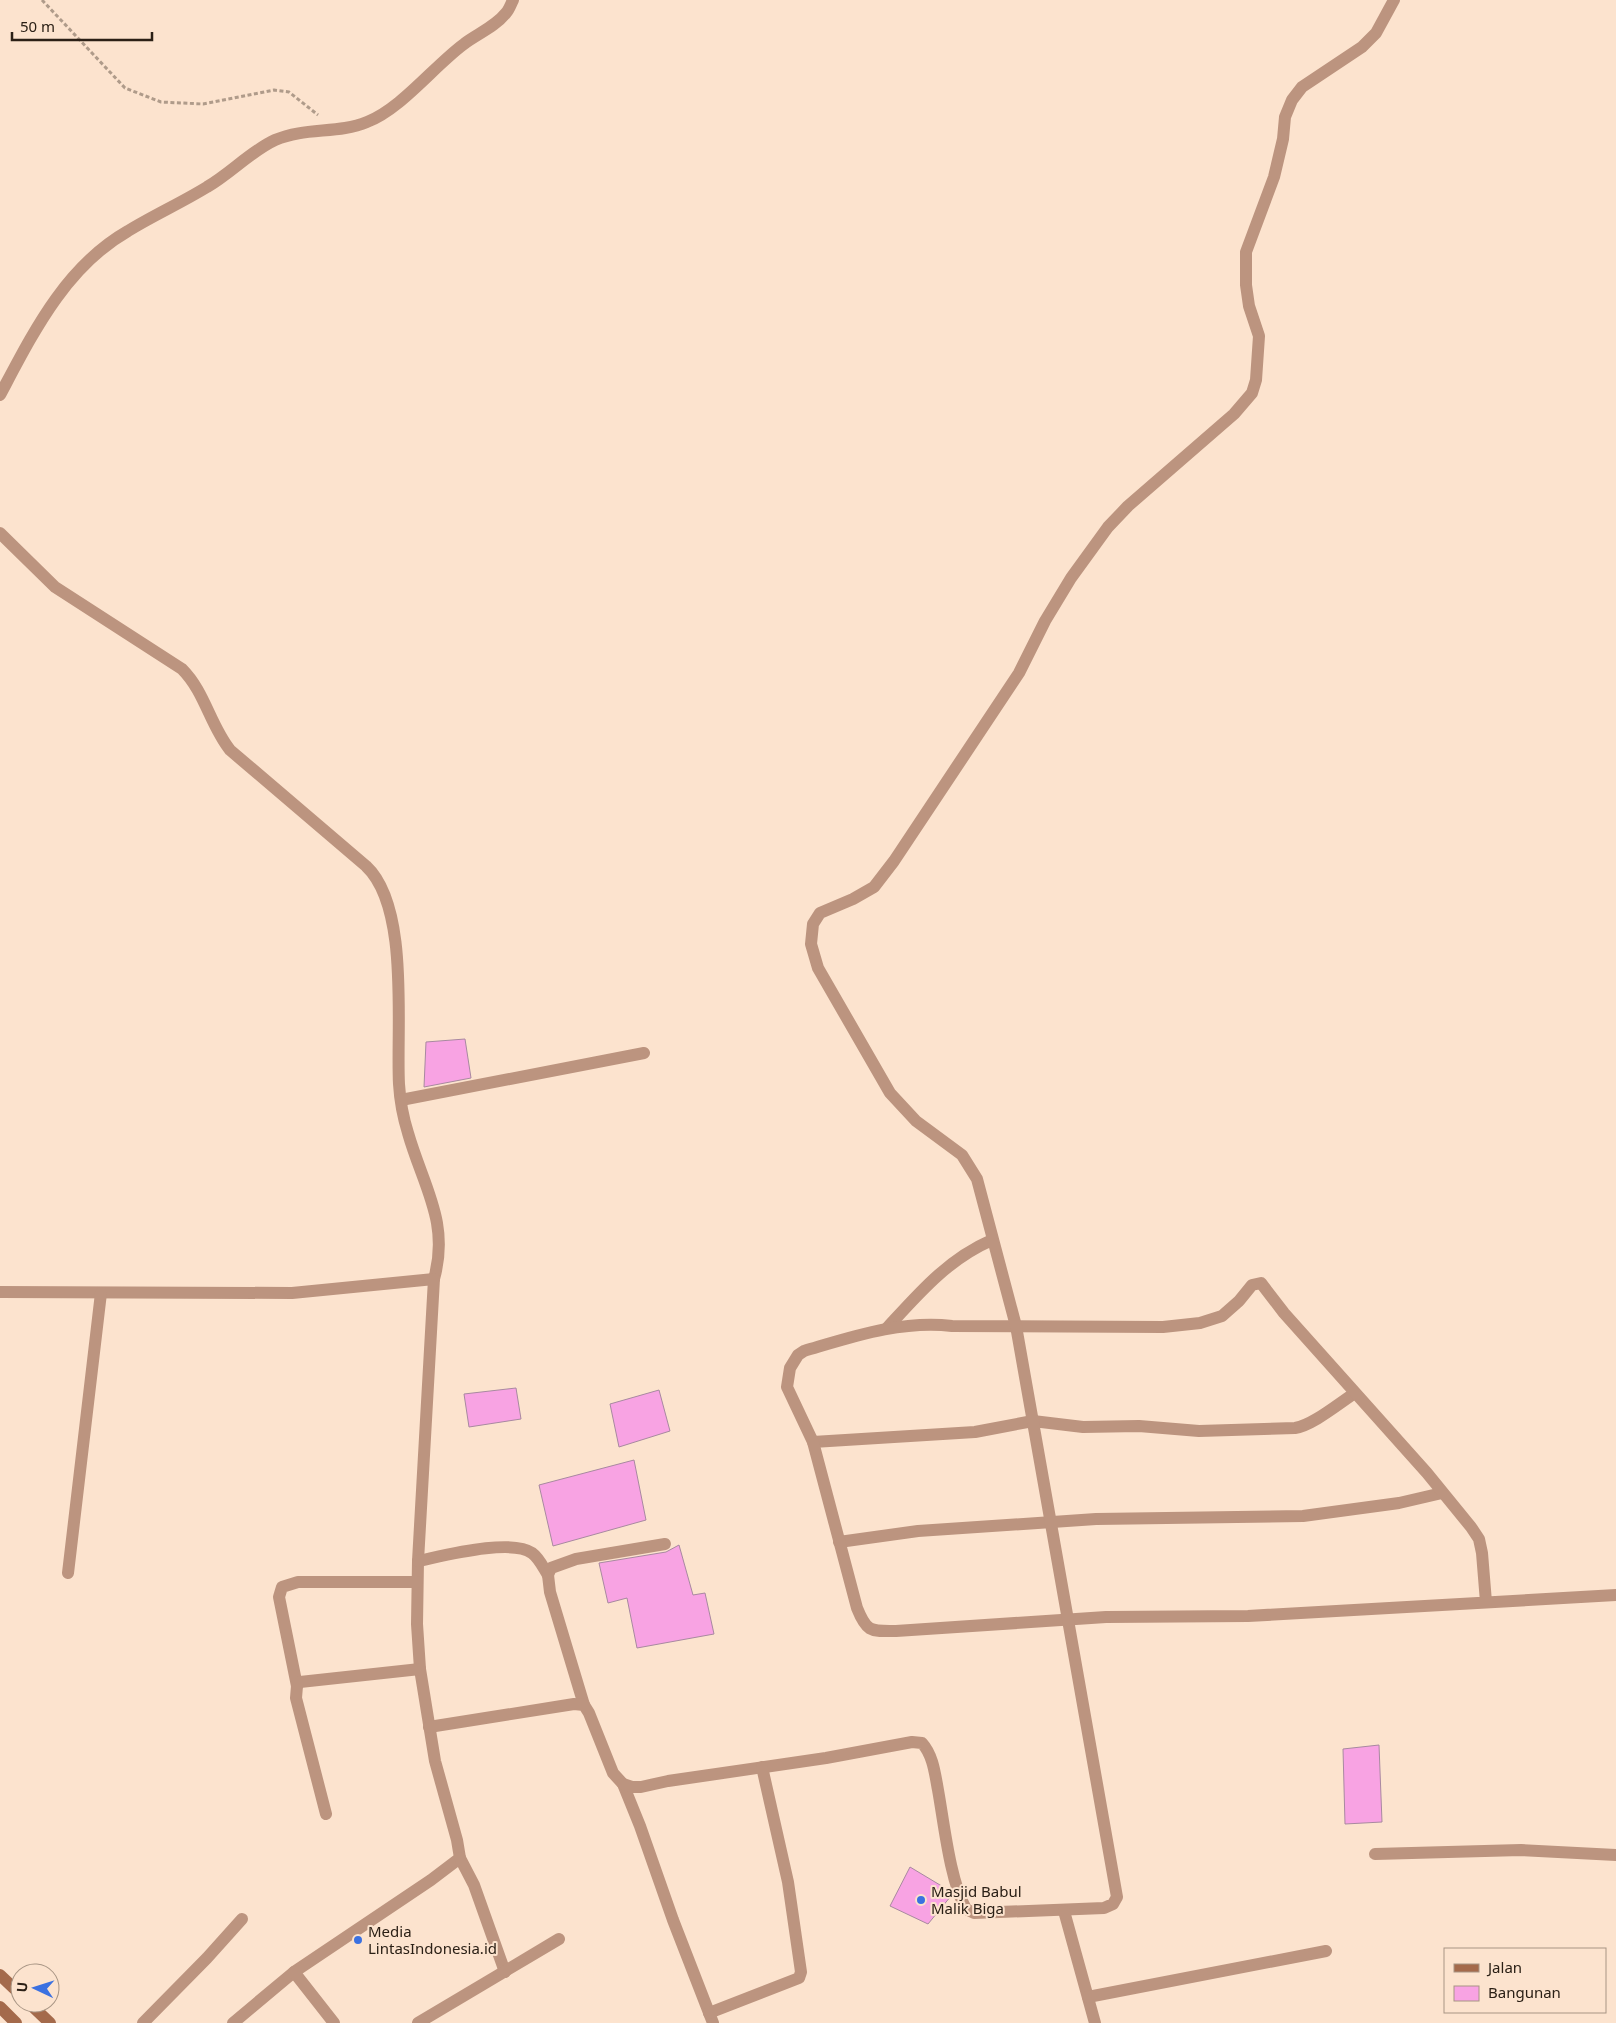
<svg xmlns="http://www.w3.org/2000/svg" width="1616" height="2023" viewBox="0 0 1616 2023" font-family="'Noto Sans',sans-serif">
  <style>
    .building { fill: #f8a3e3; stroke: #a889a0 }
    .lines { fill: none; stroke-linecap: round; stroke-linejoin: round }
    .path { stroke: #af9b8a; stroke-width: 3; stroke-dasharray: 4 2.5; stroke-linecap: butt }
    .minor { stroke: #bc947f; stroke-width: 12 }
    .secondary { stroke: #a46a4b; stroke-width: 12 }
    .poi-dot { fill: #3b71e1; stroke: #fce3ce; stroke-width: 2 }
    .labels { text-anchor: middle; dominant-baseline: central; stroke-width: 4; stroke-linejoin: round; paint-order: stroke }
    .poi-label { font-size: 15px; fill: #2b2016; stroke: #fce3ce; text-anchor: start }
  </style>
  <rect width="100%" height="100%" fill="#fce3ce"/>
  <g class="building">
    <polygon points="465,1039 471,1078 424,1087 426,1042"/>
    <polygon points="516,1388 521,1419 469,1427 464,1394"/>
    <polygon points="659,1390 670,1431 619,1447 610,1404"/>
    <polygon points="634,1460 646,1520 553,1546 539,1485"/>
    <polygon points="679,1545 693,1595 705,1593 714,1634 637,1648 627,1598 608,1603 599,1563 666,1552"/>
    <polygon points="1379,1745 1382,1822 1345,1824 1343,1749"/>
    <polygon points="910,1867 950,1891 951,1896 928,1924 890,1906"/>
  </g>
  <g class="lines">
    <polyline class="path" points="42,0 125,88 161,102 203,104 274,90 289,92 318,115"/>
    <g class="minor">
      <path d="M 0,395 C 33,333 65,267 128,231 C 154,215 181,203 207,187 C 231,173 251,151 275,140 C 305,127 338,134 367,122 C 401,109 434,66 464,44 C 477,34 495,27 506,13 C 509,10 511,4 513,0"/>
      <path d="M 0,533 L 55,587 L 182,669 C 205,692 210,725 230,750 L 366,866 C 410,907 396,1028 399,1084 C 400,1101 403,1117 408,1133 C 423,1186 450,1222 434,1279"/>
      <polyline points="401,1100 644,1053"/>
      <polyline points="0,1292 292,1293 434,1279 418,1561 417,1624 420,1669 435,1761 457,1840 460,1858 431,1880 294,1972 233,2023"/>
      <path d="M 887,1328 C 919,1293 948,1259 992,1240"/>
      <path d="M 813,1442 L 975,1432 L 1033,1421 L 1083,1427 L 1139,1426 L 1199,1431 L 1295,1428 C 1313,1425 1338,1404 1355,1393"/>
      <polyline points="839,1542 918,1531 1096,1519 1303,1516 1399,1503 1442,1493"/>
      <path d="M 418,1561 C 443,1556 511,1538 532,1553 C 539,1558 543,1567 548,1575"/>
      <polyline points="68,1573 101,1293"/>
      <path d="M 1486,1602 L 1482,1553 L 1479,1539 L 1471,1527 L 1427,1473 L 1284,1313 L 1261,1283 L 1252,1285 L 1239,1301 L 1222,1316 L 1200,1323 L 1163,1327 L 952,1326 C 901,1320 852,1337 804,1351 L 798,1355 L 790,1368 L 787,1387 L 813,1442 L 857,1608 C 867,1633 871,1631 896,1631 L 1106,1617 L 1248,1616 L 1616,1595"/>
      <polyline points="297,1686 279,1597 282,1587 298,1582 417,1582"/>
      <polyline points="584,1705 550,1592 548,1575 551,1568 576,1559 665,1544"/>
      <polyline points="429,1727 574,1704 584,1705 589,1713 613,1773 623,1784 640,1826 673,1920 713,2023"/>
      <path d="M 623,1784 L 632,1787 L 641,1787 L 668,1781 L 826,1758 L 912,1742 L 922,1743 C 933,1755 935,1774 938,1790 C 944,1823 950,1881 966,1909 L 974,1913 L 1104,1908 L 1113,1904 L 1117,1897 L 1016,1326 L 977,1179 L 962,1155 L 916,1121 L 890,1093 L 818,968 L 811,944 L 813,924 L 820,913 L 853,899 L 874,887 L 894,861 L 1019,673 L 1045,621 L 1071,578 L 1108,527 L 1128,506 L 1234,414 L 1252,393 L 1256,380 L 1259,336 L 1249,306 L 1246,285 L 1246,252 L 1274,177 L 1283,139 L 1285,117 L 1292,100 L 1302,87 L 1362,47 L 1376,33 L 1394,0"/>
      <polyline points="326,1814 296,1698 297,1686 300,1682 420,1669"/>
      <polyline points="1375,1854 1521,1850 1616,1855"/>
      <polyline points="460,1858 474,1885 505,1972"/>
      <polyline points="1064,1911 1095,2023"/>
      <polyline points="294,1972 334,2023"/>
      <polyline points="1088,1997 1326,1951"/>
      <polyline points="709,2013 799,1978 801,1972 788,1882 762,1767"/>
      <polyline points="143,2023 207,1958 242,1919"/>
      <polyline points="418,2023 559,1939"/>
    </g>
    <g class="secondary">
      <polyline points="0,1975 20,1994"/>
      <polyline points="29,2003 50,2023"/>
      <polyline points="0,2007 16,2023"/>
    </g>
  </g>
  <g class="poi-dot">
    <circle cx="921" cy="1900" r="5"/>
    <circle cx="358" cy="1940" r="5"/>
  </g>
  <g class="labels">
    <g class="poi-label">
      <text x="931" y="1891">Masjid Babul<tspan x="931" dy="17">Malik Biga</tspan></text>
      <text x="368" y="1931">Media<tspan x="368" dy="17">LintasIndonesia.id</tspan></text>
    </g>
  </g>
  <rect x="1444" y="1948" width="162" height="65" fill="#fce3ce" stroke="#a89584"/>
  <rect x="1454" y="1964" width="25" height="8" fill="#a46a4b" stroke="#a89584"/>
  <text x="1488" y="1973" font-size="15" fill="#2b2016">Jalan</text>
  <rect x="1454" y="1986" width="25" height="15" fill="#f8a3e3" stroke="#a89584"/>
  <text x="1488" y="1998" font-size="15" fill="#2b2016">Bangunan</text>
  <g transform="translate(35 1988) rotate(274)"><circle r="24" fill="#fce3ce" stroke="#a89584"/>
  <path d="M0-4L9 19L0 12L-9 19Z" fill="#3b71e1"/>
  <text y="-8" font-size="14" font-weight="bold" text-anchor="middle" fill="#2b2016">U</text>
  </g>
  <path d="M12 32v8h140v-8" fill="none" stroke="#2b2016" stroke-width="2.5"/>
  <text x="20" y="32" font-size="15" fill="#2b2016" stroke="#fce3ce" stroke-width="4" paint-order="stroke">50 m</text>
</svg>
